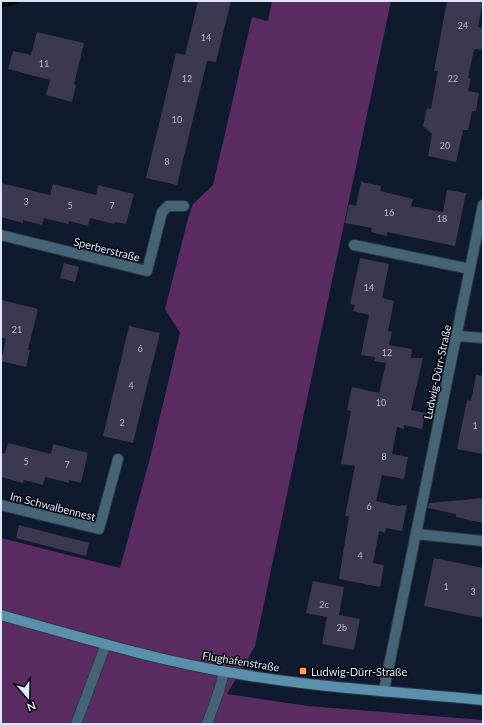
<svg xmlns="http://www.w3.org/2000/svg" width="484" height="725" viewBox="0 0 484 725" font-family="Lato,sans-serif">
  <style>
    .forest { fill: #5a2c61 }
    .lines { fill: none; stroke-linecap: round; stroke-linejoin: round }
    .stream { stroke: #00090a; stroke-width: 5 }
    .building { fill: #3d3851 }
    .lane-casing { stroke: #2c374b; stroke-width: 12 }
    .street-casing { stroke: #2c374b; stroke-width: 12 }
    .secondary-casing { stroke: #2c374b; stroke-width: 12 }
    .lane { stroke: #456576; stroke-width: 10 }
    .street { stroke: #456576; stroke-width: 10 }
    .secondary { stroke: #5b90ac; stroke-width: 10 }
    .poi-dot { fill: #ff9b5a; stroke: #03060e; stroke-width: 1.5 }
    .labels { text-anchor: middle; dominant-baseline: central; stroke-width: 3; stroke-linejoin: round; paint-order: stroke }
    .number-label { font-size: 9px; fill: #b6bacc }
    .street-label { font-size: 11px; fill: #dee6f5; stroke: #03060e }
    .poi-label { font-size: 11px; fill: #dee6f5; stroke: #03060e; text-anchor: start }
  </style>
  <rect width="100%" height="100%" fill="#0f1a2f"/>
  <polygon class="forest" points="272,1 391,1 255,646 227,694 308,706 483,720 483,724 1,724 1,538 120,568 150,458 180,333 165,309 189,215 193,204 213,185 252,17 268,21"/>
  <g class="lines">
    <polyline class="stream" points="1,5 18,1"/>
  </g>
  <g class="building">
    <polygon points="198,1 231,1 216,62 207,61 177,185 146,178 176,53 185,55"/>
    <polygon points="447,1 483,1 478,27 483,28 483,50 474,49 468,78 471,78 468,91 479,93 476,111 472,111 468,130 463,130 456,162 428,156 432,134 423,126 427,108 431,109 438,71 434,71"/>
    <polygon points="37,32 84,43 74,84 76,85 72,102 46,95 50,80 8,69 13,51 31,55"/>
    <polygon points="361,182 381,186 380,191 413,199 411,206 443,212 447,190 466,193 455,246 387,232 387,236 371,232 372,228 345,223 349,204 356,206"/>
    <polygon points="1,183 50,195 53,184 96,195 98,185 134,194 126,224 115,222 114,224 90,218 88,226 69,221 68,224 44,218 42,225 23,220 23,223 1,217"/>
    <polygon points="360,258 389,264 382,298 394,301 388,331 392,332 389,345 412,349 411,358 423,358 411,410 425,413 422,429 404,425 404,429 397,427 392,454 408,457 404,479 382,475 376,501 398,506 407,505 402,531 386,528 385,533 379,531 373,563 384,565 380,587 339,579 349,516 345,516 355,466 341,464 351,411 347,410 352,387 379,393 386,363 374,361 375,357 361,355 369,315 353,311 355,305 350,304"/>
    <polygon points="64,263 79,267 75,282 60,278"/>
    <polygon points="1,300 38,309 28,350 30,350 26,367 1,361 6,339 1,337"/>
    <polygon points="129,326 160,333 133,443 103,436"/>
    <polygon points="476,375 483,376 483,454 457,449 467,400 471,401"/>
    <polygon points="8,443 51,454 53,444 88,453 81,483 69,480 69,483 45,477 43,485 24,480 23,483 1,477 1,453 5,454"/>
    <polygon points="483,498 483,523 456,517 456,514 428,508 429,503"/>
    <polygon points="19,525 89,543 86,556 16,538"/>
    <polygon points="434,558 483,568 483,618 424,606"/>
    <polygon points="313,581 344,587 339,615 360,619 354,650 322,644 327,617 306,613"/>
  </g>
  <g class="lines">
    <g class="lane-casing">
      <polyline id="lane" points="207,724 219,691 224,672"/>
    </g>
    <g class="street-casing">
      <g id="street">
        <polyline points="1,235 147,271 162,212 168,206 184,206"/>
        <polyline points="354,245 470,269"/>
        <polyline points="457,336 483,338"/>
        <polyline points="1,505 99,529 118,459"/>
        <polyline points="416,534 483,541"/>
        <polyline points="384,690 483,205"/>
        <polyline points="76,724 106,644"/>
      </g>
    </g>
    <g class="secondary-casing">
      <path id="secondary" d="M 1,615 C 80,637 158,661 239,674 C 319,688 402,692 483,700"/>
    </g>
    <use href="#lane" class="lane"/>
    <use href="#street" class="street"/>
    <use href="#secondary" class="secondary"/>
  </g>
  <rect class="poi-dot" x="299" y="667" width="8" height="8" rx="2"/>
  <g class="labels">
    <g class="number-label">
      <text x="463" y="25">24</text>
      <text x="206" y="37">14</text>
      <text x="44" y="63">11</text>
      <text x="187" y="78">12</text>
      <text x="453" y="78">22</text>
      <text x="177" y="119">10</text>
      <text x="445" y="145">20</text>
      <text x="167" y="161">8</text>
      <text x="26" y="201">3</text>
      <text x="70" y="205">5</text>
      <text x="112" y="205">7</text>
      <text x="389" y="212">16</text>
      <text x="442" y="218">18</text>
      <text x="369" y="287">14</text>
      <text x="17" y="329">21</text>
      <text x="140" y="348">6</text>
      <text x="387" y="352">12</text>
      <text x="131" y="385">4</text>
      <text x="381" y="402">10</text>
      <text x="122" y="422">2</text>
      <text x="475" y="425">1</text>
      <text x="384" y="456">8</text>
      <text x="26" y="461">5</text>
      <text x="67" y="464">7</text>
      <text x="369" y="506">6</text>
      <text x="360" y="555">4</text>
      <text x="446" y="586">1</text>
      <text x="473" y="591">3</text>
      <text x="324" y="604">2c</text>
      <text x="342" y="627">2b</text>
    </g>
    <g class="street-label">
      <text transform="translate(107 249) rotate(14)">Sperberstraße</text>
      <text transform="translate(437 372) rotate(-78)">Ludwig-Dürr-Straße</text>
      <text transform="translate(53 506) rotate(14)">Im Schwalbennest</text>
      <text transform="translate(241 661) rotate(9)">Flughafenstraße</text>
    </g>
    <g class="poi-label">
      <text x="311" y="671">Ludwig-Dürr-Straße</text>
    </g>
  </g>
  <rect width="484" height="725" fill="none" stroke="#dee6f5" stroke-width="4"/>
  <g transform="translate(28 697) rotate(160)" stroke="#03060e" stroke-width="3" paint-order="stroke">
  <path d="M0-3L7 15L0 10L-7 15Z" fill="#dee6f5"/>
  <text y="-6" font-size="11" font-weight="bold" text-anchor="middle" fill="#dee6f5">N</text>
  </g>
</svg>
